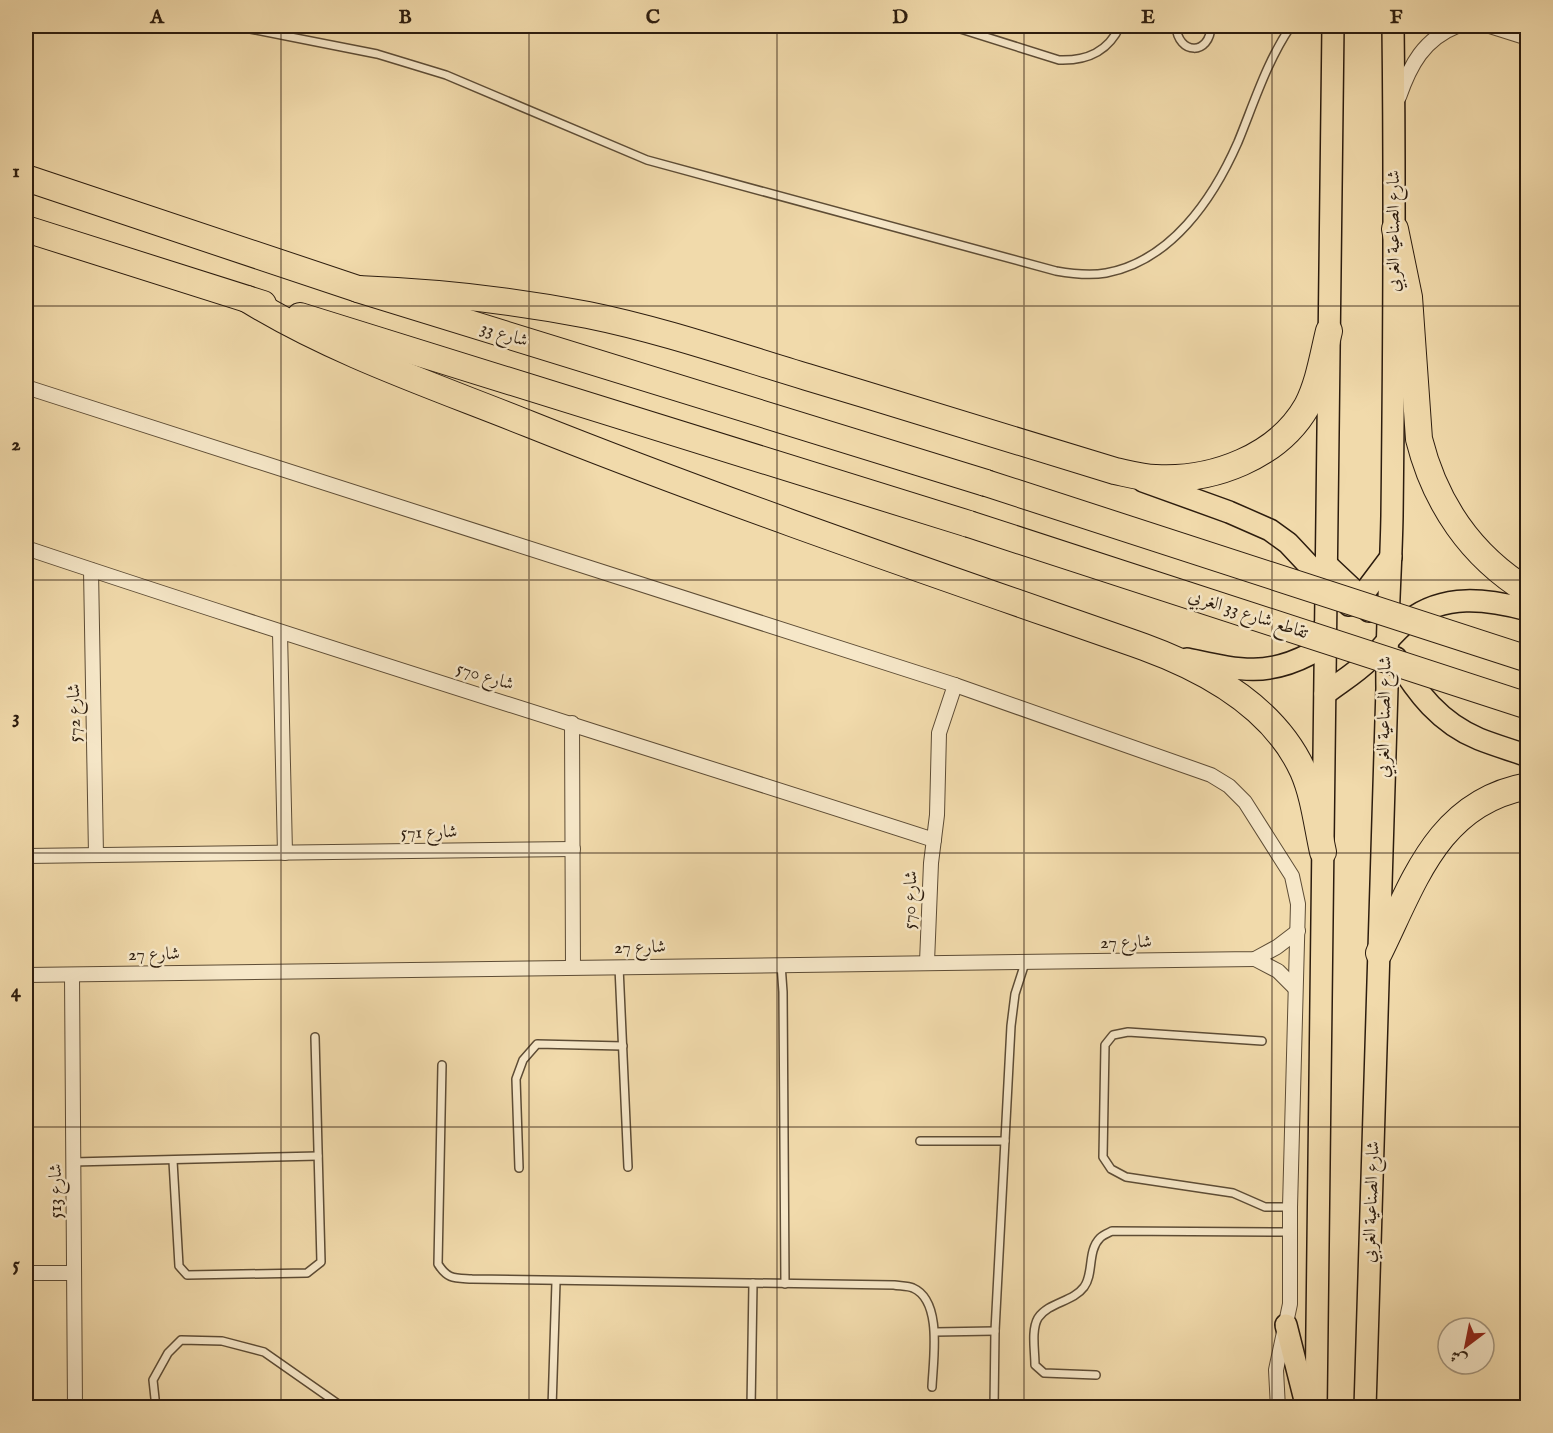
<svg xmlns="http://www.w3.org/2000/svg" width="1553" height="1433" viewBox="0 0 1553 1433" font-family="'IM FELL English',Amiri,serif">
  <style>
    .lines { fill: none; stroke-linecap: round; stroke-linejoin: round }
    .lane-casing { stroke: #5d4c35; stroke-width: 10 }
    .street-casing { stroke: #5d4c35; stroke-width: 16 }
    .primary-casing { stroke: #2c1c0e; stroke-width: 24 }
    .highway-casing { stroke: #2c1c0e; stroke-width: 28 }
    .lane { stroke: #f6e7c8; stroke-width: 7 }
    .street { stroke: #f6e7c8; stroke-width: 14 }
    .primary { stroke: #f1daab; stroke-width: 21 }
    .highway { stroke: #f1daab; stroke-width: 26 }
    .highway-bridge-casing { stroke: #2c1c0e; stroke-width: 28; stroke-linecap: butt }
    .highway-bridge { stroke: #f1daab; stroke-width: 26 }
    .grid { fill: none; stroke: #2c1c0e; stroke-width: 1.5; stroke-opacity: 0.55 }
    .labels { text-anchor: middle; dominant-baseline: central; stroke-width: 5; stroke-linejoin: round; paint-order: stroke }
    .street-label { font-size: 18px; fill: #2c1c0e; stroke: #f6e7c8 }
    .neatline { fill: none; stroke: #2c1c0e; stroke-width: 2 }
    .grid-label { font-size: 20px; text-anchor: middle; font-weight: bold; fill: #2c1c0e }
  </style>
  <rect width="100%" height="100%" fill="#f1daab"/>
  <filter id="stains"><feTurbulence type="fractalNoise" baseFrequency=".00333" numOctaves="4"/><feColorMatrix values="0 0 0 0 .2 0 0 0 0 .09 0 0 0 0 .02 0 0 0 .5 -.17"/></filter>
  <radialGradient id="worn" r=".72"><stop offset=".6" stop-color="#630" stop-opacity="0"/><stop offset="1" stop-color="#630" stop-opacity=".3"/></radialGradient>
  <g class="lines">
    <g class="lane-casing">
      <g id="lane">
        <path d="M 235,26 L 377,54 L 446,75 L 647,160 L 1056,271 C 1073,274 1089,276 1106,273 C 1171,261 1213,199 1238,142 C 1254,103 1267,61 1291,26"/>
        <path d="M 951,26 L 1059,60 C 1087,61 1108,52 1120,26"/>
        <path d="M 1176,26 C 1178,55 1210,56 1211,26"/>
        <polyline points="781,964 783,992 785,1284"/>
        <polyline points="619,967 628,1167"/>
        <polyline points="1262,1041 1128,1032 1113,1035 1105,1045 1103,1157 1111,1169 1126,1177 1233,1193 1265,1207 1290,1207"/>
        <path d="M 442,1065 L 438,1264 C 448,1280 455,1278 472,1279 L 894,1285 C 899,1286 908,1286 913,1288 C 943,1301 933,1360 932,1387"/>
        <polyline points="920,1141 1005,1141"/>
        <polyline points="173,1161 179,1266 187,1275 307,1273 321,1262 315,1037"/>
        <polyline points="73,1162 318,1156"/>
        <polyline points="519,1168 516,1079 523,1060 537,1044 623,1046"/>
        <polyline points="935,1332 995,1331"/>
        <path d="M 1096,1375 L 1044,1373 L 1035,1365 C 1035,1351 1031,1330 1038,1318 C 1049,1302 1073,1302 1084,1287 C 1094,1274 1087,1251 1100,1238 C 1103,1235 1108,1233 1112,1231 L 1290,1232"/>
        <polyline points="156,1408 153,1380 168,1353 181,1340 222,1341 264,1352 344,1408"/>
        <polyline points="552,1408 556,1282"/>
        <polyline points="751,1408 753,1283"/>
        <polyline points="994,1408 995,1331 1011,1026 1015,994 1025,963"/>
      </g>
    </g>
    <g class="street-casing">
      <g id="street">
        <polyline points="1490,26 1528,38"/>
        <path d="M 1399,97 C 1410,65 1424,39 1457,26"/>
        <polyline points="26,387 955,685 1211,775 1229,786 1245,802 1292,876 1298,904 1290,1207 1290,1304 1276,1370 1278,1408"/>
        <path d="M 26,548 C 327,649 631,742 934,840"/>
        <polyline points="91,570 96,855"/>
        <polyline points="280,633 285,853"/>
        <polyline points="572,723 573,967"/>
        <polyline points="26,856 573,849"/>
        <polyline points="1255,959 1278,971 1295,988"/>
        <polyline points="927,962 931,863 937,815 939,733 955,685"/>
        <polyline points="26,975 1255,959 1277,947 1298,931"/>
        <polyline points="72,975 75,1408"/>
        <polyline points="26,1273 74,1273"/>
      </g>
    </g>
    <g class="primary-casing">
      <g id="primary">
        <polyline points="1143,481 1229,512 1270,530 1288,543 1318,575 1323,592"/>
        <polyline points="1327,565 1361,597 1369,611"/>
        <polyline points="1349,605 1361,597 1391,557"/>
        <path d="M 1396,658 C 1417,693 1440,723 1479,739 C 1494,745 1511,750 1528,756"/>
        <path d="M 1187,659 C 1235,669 1264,678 1310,654 L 1324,627"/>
        <path d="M 1325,694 C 1339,683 1356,673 1369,660 C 1383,648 1393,632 1408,621 C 1444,593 1487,599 1528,610"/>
        <polyline points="1286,1325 1307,1408"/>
        <polyline points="1316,1408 1333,26"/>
        <path d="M 1365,1408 L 1387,688 C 1386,631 1391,574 1392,516 C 1394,352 1395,189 1393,26"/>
      </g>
    </g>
    <g class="highway-casing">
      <g id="highway">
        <polyline points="26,178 358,289 986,483"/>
        <polyline points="26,229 263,304"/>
        <path d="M 1395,229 L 1409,297 L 1419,439 C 1435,503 1471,556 1528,591"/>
        <path d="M 358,289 C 435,292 512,300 588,315 C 662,330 734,355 807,377 C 910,408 1013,440 1115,471 C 1129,474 1143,478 1156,478 C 1213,481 1278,457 1307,406 C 1319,383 1323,355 1329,331"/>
        <path d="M 247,299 C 335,353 434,386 529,424 C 732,505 938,575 1144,647 C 1207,670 1274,707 1303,771 C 1314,796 1317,825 1323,852"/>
        <polyline points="300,316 969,524"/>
        <path d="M 1379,953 C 1414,882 1438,802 1528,786"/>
      </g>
    </g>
    <use href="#lane" class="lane"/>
    <use href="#street" class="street"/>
    <use href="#primary" class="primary"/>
    <use href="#highway" class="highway"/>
    <g class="highway-bridge-casing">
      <g id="highway-bridge">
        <polyline points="986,483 1528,659"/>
        <polyline points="969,524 1528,706"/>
      </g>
    </g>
    <use href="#highway-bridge" class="highway-bridge"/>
  </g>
  <path class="grid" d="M 281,26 L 281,1408M 529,26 L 529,1408M 777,26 L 777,1408M 1024,26 L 1024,1408M 1272,26 L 1272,1408M 26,306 L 1528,306M 26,580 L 1528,580M 26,853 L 1528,853M 26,1127 L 1528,1127"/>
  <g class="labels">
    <g class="street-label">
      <text transform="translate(1394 231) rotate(-90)">شارع الصناعية الغربي</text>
      <text transform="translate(504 335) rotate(17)">شارع 33</text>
      <text transform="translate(1248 615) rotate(18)">تقاطع شارع 33 الغربي</text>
      <text transform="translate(485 677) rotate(17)">شارع 570</text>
      <text transform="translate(75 713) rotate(-91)">شارع 572</text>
      <text transform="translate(1385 717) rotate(-89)">شارع الصناعية الغربي</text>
      <text transform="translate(429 833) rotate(-1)">شارع 571</text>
      <text transform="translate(911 900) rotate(-88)">شارع 570</text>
      <text transform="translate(1126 943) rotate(-1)">شارع 27</text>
      <text transform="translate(640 948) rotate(-1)">شارع 27</text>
      <text transform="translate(154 955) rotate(-1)">شارع 27</text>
      <text transform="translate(56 1191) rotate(-90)">شارع 513</text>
      <text transform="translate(1372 1202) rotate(-88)">شارع الصناعية الغربي</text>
    </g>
  </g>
  <rect width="1553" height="1433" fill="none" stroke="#f1daab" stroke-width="66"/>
  <g transform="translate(1466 1346) rotate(212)"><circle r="28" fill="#f6e7c8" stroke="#a5967e" stroke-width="1.5"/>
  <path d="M0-4.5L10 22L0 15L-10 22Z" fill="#8f2418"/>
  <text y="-9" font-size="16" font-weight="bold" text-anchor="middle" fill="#2c1c0e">ش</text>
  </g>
  <rect x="33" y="33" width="1487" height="1367" class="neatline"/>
  <g class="grid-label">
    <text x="157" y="23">A</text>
    <text x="405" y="23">B</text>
    <text x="653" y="23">C</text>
    <text x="900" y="23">D</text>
    <text x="1148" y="23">E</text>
    <text x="1396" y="23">F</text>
    <text x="16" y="177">1</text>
    <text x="16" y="450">2</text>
    <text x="16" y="723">3</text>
    <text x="16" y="997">4</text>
    <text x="16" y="1270">5</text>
  </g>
  <rect width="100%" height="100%" filter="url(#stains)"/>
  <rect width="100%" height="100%" fill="url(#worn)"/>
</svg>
